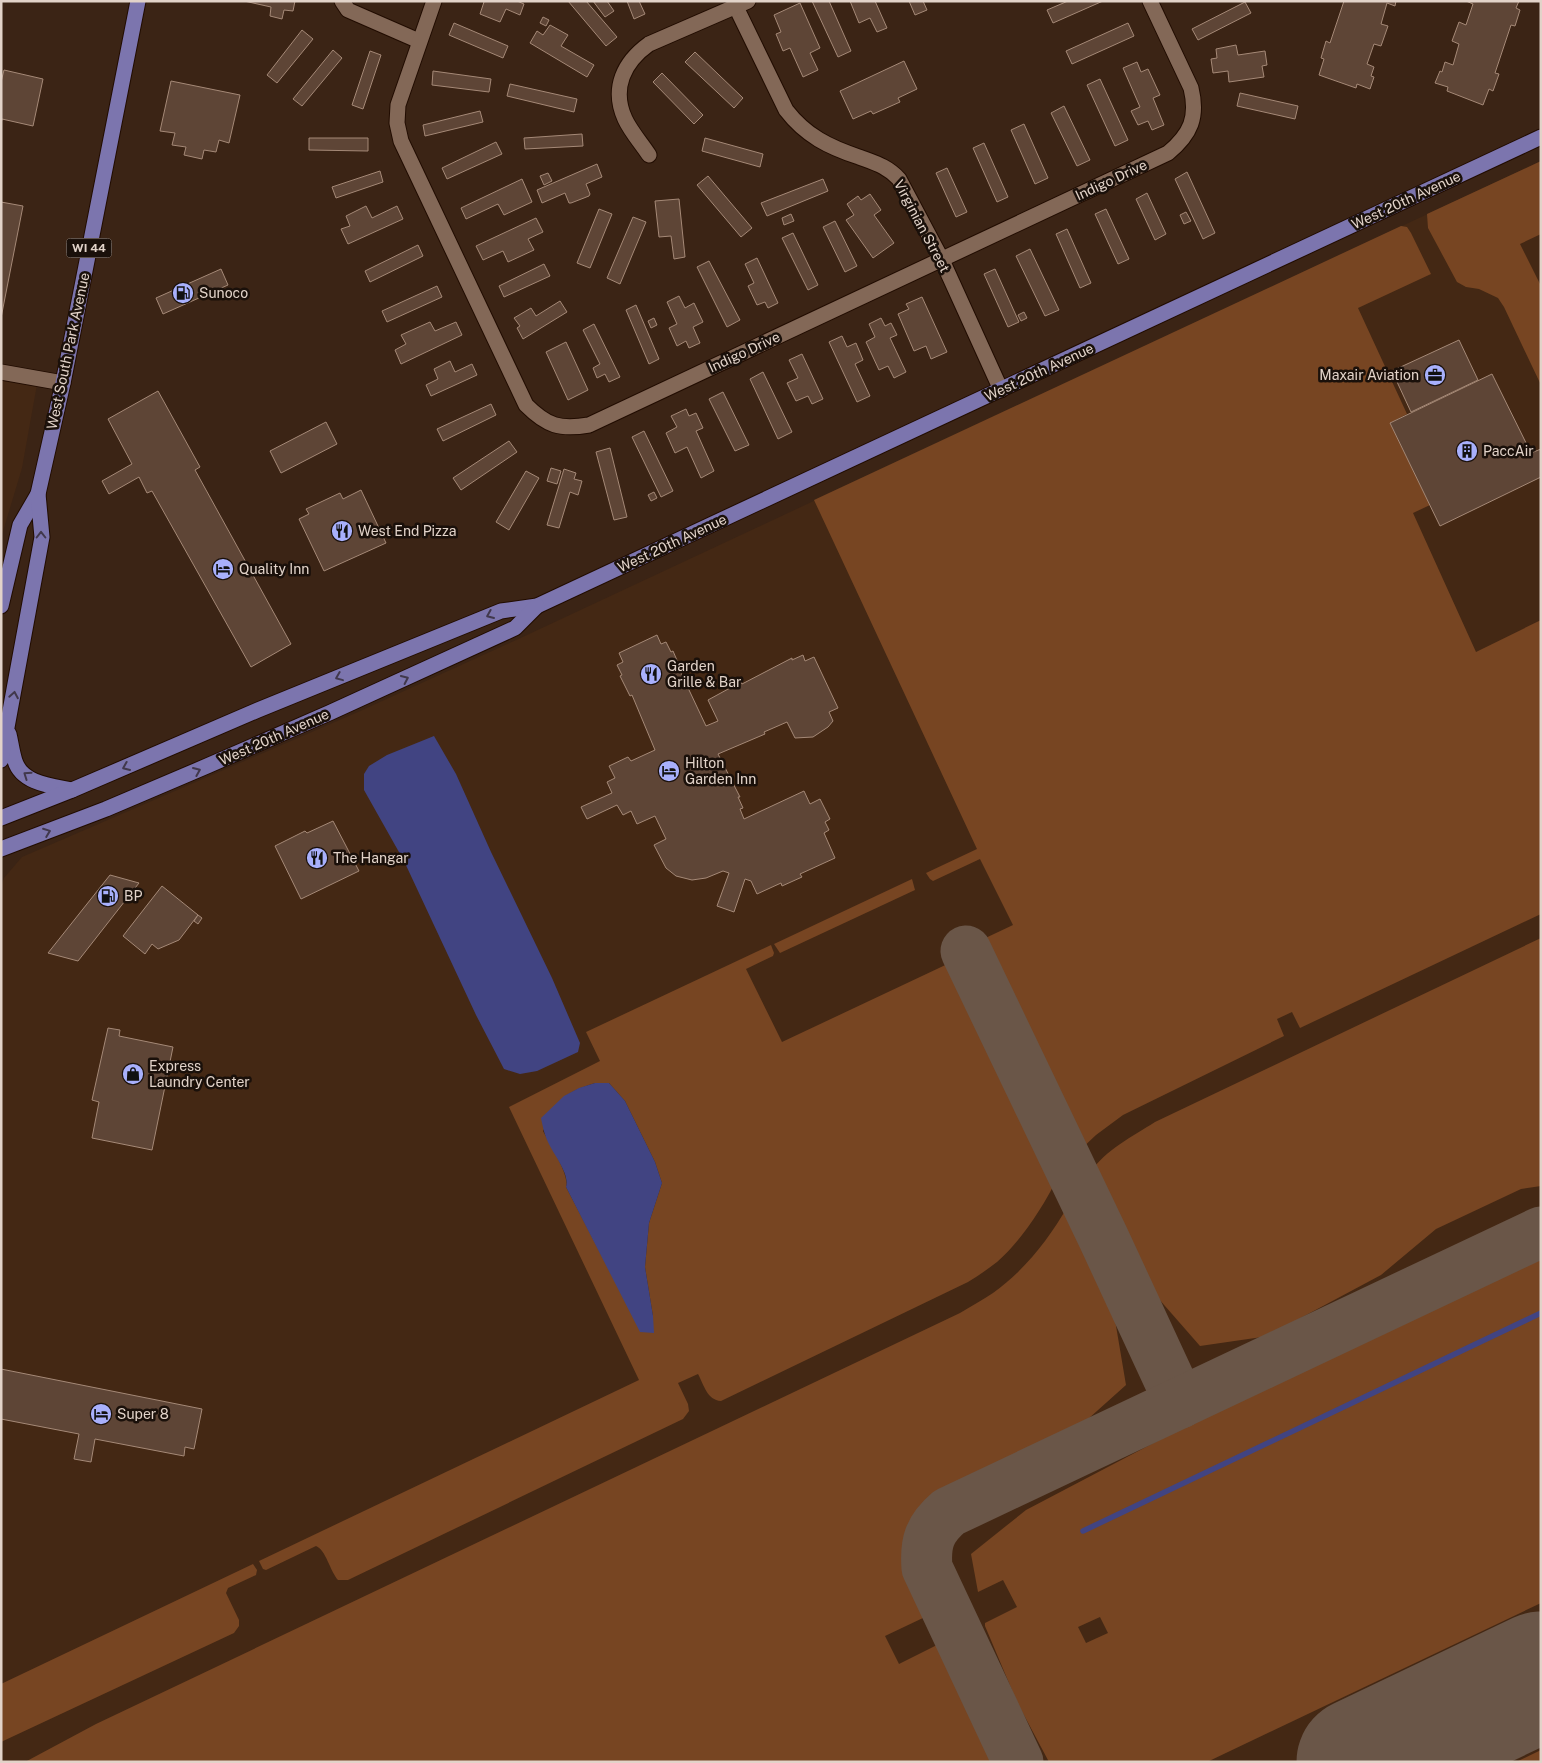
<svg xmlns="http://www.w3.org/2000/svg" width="1542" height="1763" viewBox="0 0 1542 1763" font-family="'Public Sans',sans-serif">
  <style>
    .built { fill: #442814 }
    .green { fill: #774522; fill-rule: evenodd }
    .water { fill: #414482 }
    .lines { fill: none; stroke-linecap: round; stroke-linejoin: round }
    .stream { stroke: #414482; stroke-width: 5.5 }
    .taxiway { stroke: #6a5648; stroke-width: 51 }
    .runway { stroke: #6a5648; stroke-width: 129 }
    .building { fill: #5e4536; stroke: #a58977 }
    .minor-casing { stroke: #210c01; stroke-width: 17 }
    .major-casing { stroke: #210c01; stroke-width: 17 }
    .minor { stroke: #836857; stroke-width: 15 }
    .major { stroke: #7c75ae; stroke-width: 15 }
    .oneway { stroke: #41384c }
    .labels { text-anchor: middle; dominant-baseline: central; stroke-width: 5; stroke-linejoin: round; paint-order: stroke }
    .shield { fill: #1a100a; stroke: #a69890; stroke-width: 1 }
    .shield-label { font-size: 12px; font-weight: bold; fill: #e2d3c9 }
    .street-label { font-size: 14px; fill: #e2d3c9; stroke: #1a100a }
    .poi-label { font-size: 14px; fill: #e2d3c9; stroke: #1a100a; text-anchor: start }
  </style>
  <rect width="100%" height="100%" fill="#3b2415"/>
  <g class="built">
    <polygon points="1541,161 1541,1762 1,1762 1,886 4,878 22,857 358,712 527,635"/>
    <polygon points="1,372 38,379 22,468 1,538"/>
  </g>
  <g class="green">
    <polygon points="1541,161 1541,234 1520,244 1541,286 1541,385 1504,307 1498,298 1479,289 1466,287 1457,282 1428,228 1427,214"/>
    <polygon points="1401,226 1407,227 1411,233 1431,274 1358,308 1407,414 1390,423 1430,505 1413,513 1476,652 1541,620 1541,914 1300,1028 1292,1012 1277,1019 1284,1036 1123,1115 1096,1135 1079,1151 977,942 1013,925 980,859 933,881 930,879 926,873 977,849 814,500"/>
    <polygon points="912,879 915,890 780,953 774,944"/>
    <path d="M 1541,938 L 1541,1186 L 1521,1189 L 1436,1229 L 1381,1275 L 1280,1329 L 1262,1337 L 1200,1346 L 1158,1298 L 1090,1173 C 1105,1150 1133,1136 1155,1122 Z"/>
    <path d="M 771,945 L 774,953 L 773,956 L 746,969 L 782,1042 L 956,960 L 1057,1179 C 1043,1207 1021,1241 997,1262 C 988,1269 978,1276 968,1282 L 721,1401 C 707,1400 704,1385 698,1374 L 678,1383 L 688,1404 L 689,1411 L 683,1419 L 348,1580 L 338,1580 C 330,1571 326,1550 316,1546 L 266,1570 L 263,1569 L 259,1561 L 639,1380 L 509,1107 L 600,1061 L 586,1032 ZM 595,1083 L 609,1083 L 625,1101 L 655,1162 L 662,1183 L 649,1223 L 645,1267 L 653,1316 L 617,1285 L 566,1187 C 570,1175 549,1143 543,1131 C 560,1100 560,1094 595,1083 Z"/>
    <path d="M 1068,1206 L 1114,1314 L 1126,1385 L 1078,1428 L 938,1495 L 919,1510 L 906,1532 L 903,1556 L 905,1579 L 925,1617 L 885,1636 L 899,1664 L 937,1645 L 993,1762 L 25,1762 L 96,1724 L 960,1313 C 971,1306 983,1300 993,1293 C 1026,1269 1048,1240 1068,1206 Z"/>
    <path d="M 1541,1256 L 1541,1603 L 1207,1762 L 1049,1762 L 1017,1702 L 985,1626 L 985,1623 L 1017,1607 L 1003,1580 L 978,1592 L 971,1554 L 1026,1510 L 1165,1437 L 1164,1435 ZM 1100,1617 L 1108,1633 L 1086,1643 L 1078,1627 Z"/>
    <polygon points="253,1564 257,1570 256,1575 228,1588 226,1593 239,1620 239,1626 234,1633 1,1742 1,1684"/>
    <polygon points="1541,1750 1541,1762 1516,1762"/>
  </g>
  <g class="water">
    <polygon points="434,736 456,774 491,852 552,978 580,1043 578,1052 537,1071 520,1074 504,1069 476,1015 404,861 364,790 364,774 369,766 387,755"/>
    <path d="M 595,1083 L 609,1083 L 625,1101 L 655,1162 L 662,1183 L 649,1223 L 645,1267 L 653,1316 L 654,1333 L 640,1332 L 566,1187 C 570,1175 555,1156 550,1146 C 545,1137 543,1128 541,1118 L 564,1096 L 579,1088 Z"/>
  </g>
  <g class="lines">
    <polyline class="stream" points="1083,1531 1541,1313"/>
    <g class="taxiway">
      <polyline points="966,951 1104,1239 1180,1403"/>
      <path d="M 1018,1762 L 927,1568 C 925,1543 929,1529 949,1512 L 1541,1232"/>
    </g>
    <polyline class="runway" points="1361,1762 1541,1676"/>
  </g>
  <g class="building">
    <polygon points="244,1 295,1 293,11 284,10 282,19 270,16 271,7"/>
    <polygon points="482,1 517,1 524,4 520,15 506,9 500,22 480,14 484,2"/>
    <polygon points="568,1 586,1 617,37 606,46"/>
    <polygon points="593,1 607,1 614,11 605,17"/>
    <polygon points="627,1 639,1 645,14 634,19"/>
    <polygon points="812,1 829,1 851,51 838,57"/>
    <polygon points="850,1 875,1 887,28 877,32 870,18 859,23"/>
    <polygon points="909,1 923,1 927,10 915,15"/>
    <polygon points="1068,1 1103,1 1053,23 1047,10"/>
    <polygon points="1344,1 1396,1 1395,6 1387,3 1381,24 1388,26 1381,46 1374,44 1367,64 1374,67 1371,76 1374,77 1370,89 1357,84 1356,88 1319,75 1324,59 1321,58 1326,41 1330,43"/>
    <polygon points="1466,1 1519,1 1516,8 1520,10 1515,26 1511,25 1495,73 1499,74 1493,91 1489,89 1483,105 1447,91 1448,87 1435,83 1440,71 1442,72 1445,62 1453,65 1459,44 1452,41 1459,22 1466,25 1473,4"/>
    <polygon points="1245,2 1251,13 1198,40 1192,29"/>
    <polygon points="800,3 820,48 810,53 818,70 803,77 790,48 783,51 776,34 781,32 774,15"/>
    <polygon points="543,17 549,20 546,26 540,23"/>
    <polygon points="454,23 508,46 503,58 449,35"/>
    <polygon points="1128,23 1134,36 1072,64 1066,51"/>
    <polygon points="550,25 568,35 561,46 594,65 587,77 530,43 537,31 543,35"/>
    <polygon points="302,30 313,39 277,83 267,75"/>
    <polygon points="1236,45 1238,55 1265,51 1267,65 1262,66 1264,77 1229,82 1228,71 1213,73 1211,59 1217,58 1216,49"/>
    <polygon points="333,50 342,58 302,106 293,99"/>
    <polygon points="370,51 381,55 363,109 352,105"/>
    <polygon points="695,52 743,98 734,108 685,62"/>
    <polygon points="904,61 917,89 898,98 900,102 873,114 871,111 853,119 840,91"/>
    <polygon points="1137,62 1141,72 1148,69 1160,95 1153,98 1164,125 1152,130 1148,121 1138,125 1131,111 1140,107 1123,68"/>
    <polygon points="4,70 43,79 33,126 2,119 1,124 1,82"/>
    <polygon points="433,71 491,79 489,92 432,85"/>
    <polygon points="662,73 703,115 694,124 653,82"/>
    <polygon points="1100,79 1128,140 1115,146 1087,85"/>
    <polygon points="171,81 240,95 229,143 219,140 216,152 204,150 202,159 184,155 186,147 172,145 175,133 160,131"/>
    <polygon points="510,84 577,99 574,112 507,96"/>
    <polygon points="1240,93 1298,106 1295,119 1237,106"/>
    <polygon points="1064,106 1090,160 1077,166 1051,113"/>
    <polygon points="480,111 483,122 425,136 423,125"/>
    <polygon points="1024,124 1048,178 1035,184 1011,130"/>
    <polygon points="582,134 583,146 525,149 524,138"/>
    <polygon points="309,138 368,138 368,151 309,150"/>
    <polygon points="705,138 763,154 760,167 702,151"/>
    <polygon points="496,142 502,154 447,179 442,168"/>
    <polygon points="984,143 1008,197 997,202 973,148"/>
    <polygon points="597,164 602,177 586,184 590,194 589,196 571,203 569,203 565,193 542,203 537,190"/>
    <polygon points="947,168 967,212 956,217 936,173"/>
    <polygon points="380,171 383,182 336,198 332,187"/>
    <polygon points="1187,172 1215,233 1203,239 1175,179"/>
    <polygon points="548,173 552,181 544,185 540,176"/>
    <polygon points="708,176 752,228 741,237 697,185"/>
    <polygon points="522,179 532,202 504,215 498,204 466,219 461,208"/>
    <polygon points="823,179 828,191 767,216 761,203"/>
    <polygon points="1147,193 1166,234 1155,240 1136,199"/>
    <polygon points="870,194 881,210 874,215 894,243 873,258 846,220 854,215 847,204 858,196 861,200"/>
    <polygon points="679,199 685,257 674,259 671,236 659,237 655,201"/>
    <polygon points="1,202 23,206 1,318"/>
    <polygon points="366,206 372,218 397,206 403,219 348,244 341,229 350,226 346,216"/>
    <polygon points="599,209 612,214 590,268 577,263"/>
    <polygon points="1106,209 1129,259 1118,264 1095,214"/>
    <polygon points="1186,212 1191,221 1184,224 1180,215"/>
    <polygon points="791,214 794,221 784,225 782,218"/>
    <polygon points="633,217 646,222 620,284 607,278"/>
    <polygon points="536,218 543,232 528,239 534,250 508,262 503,251 483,260 476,246"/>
    <polygon points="835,221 857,266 845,272 823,227"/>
    <polygon points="1067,229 1091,283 1080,288 1056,234"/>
    <polygon points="793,233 818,285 808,290 782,238"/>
    <polygon points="418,245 423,256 370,282 365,271"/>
    <polygon points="1030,249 1059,310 1045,316 1016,256"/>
    <polygon points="757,258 778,303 768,308 765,302 757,305 748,286 754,283 745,264"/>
    <polygon points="709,261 740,320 727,327 697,267"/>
    <polygon points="544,264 550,276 504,297 499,286"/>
    <polygon points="221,269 228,285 163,314 156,298"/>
    <polygon points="995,269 1019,322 1008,327 984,274"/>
    <polygon points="437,286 442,297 387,322 382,311"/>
    <polygon points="679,296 685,308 694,303 703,322 693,327 700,343 689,348 686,341 677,346 669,328 677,324 667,302"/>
    <polygon points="922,297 947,352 931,359 926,346 914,351 898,314 909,309 906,304"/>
    <polygon points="560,301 567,312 523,339 517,328 520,326 514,318 531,308 536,316"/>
    <polygon points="636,305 659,359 649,364 626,310"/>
    <polygon points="1024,312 1027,318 1021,321 1018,315"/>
    <polygon points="654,318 657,325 651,328 648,321"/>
    <polygon points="881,318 885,326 891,323 897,335 890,338 906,372 894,378 888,366 879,370 866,342 875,337 869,324"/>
    <polygon points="430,322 435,331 456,322 462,335 401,364 395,350 406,344 401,335"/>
    <polygon points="594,324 620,377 609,382 605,374 597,378 593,368 600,364 583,330"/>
    <polygon points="842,336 847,347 856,343 863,360 855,364 870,396 857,402 829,342"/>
    <polygon points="1459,340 1478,380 1411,412 1392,371"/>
    <polygon points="566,342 588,390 568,400 546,352"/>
    <polygon points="802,354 823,399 812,404 808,396 796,401 787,383 798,378 789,360"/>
    <polygon points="450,361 455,372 472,364 477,375 431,396 426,385 438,379 434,369"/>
    <polygon points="763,372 792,432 778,439 750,379"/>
    <polygon points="1492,374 1531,453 1541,449 1541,477 1440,526 1390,423"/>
    <polygon points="158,391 200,467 195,470 291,644 251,667 152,491 147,493 139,477 109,494 102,481 132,464 108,419"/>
    <polygon points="723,392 749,445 735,451 709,399"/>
    <polygon points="491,404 496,415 443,441 437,429"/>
    <polygon points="686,409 689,416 696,413 703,428 696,431 714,471 701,478 687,447 675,453 666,433 677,427 671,416"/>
    <polygon points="326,422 337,444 281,473 270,451"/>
    <polygon points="644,431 673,491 661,497 632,437"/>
    <polygon points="509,441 517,452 461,490 453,478"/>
    <polygon points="610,448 627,517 614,520 596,452"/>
    <polygon points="551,468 561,471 557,484 547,481"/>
    <polygon points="564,469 576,473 574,479 582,481 578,495 570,492 559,528 547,525"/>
    <polygon points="526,471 539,478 509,530 496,522"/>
    <polygon points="361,490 386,543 324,571 299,519 309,514 306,509 340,493 343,499"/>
    <polygon points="654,492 657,498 651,501 648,495"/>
    <polygon points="657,635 661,644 666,642 671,652 673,651 682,672 681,673 706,726 718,721 708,700 741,682 742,684 792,658 792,660 803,655 805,661 814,657 838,708 829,712 833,721 828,727 813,737 795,738 787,722 764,732 765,734 718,754 740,797 738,797 743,808 740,809 744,819 804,791 810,804 820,799 830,819 825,822 829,830 824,833 835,858 800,874 802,877 782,886 781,883 757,894 751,881 745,879 734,912 717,906 729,873 723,871 706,878 692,880 676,876 666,868 654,845 666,839 655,816 637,824 631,811 623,815 617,805 587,819 581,807 612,793 607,782 615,778 609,766 628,757 631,761 655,750 632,695 630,696 620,676 622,675 617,665 623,662 619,653"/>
    <polygon points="333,821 359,871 301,899 275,846 305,831 307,833"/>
    <polygon points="110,875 139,883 78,961 48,953"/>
    <polygon points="162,886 198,915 179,940 158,949 152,944 145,954 123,936"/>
    <polygon points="198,915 202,918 198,924 194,921"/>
    <polygon points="108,1028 120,1030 119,1036 173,1047 152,1150 92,1138 99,1102 92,1100"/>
    <polygon points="1,1369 202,1409 194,1449 185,1447 184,1456 95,1439 91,1462 74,1459 79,1434 1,1419"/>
  </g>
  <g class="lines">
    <g class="minor-casing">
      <g id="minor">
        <polyline points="342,1 348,10 419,41"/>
        <path d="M 434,1 L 398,105 L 397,123 L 401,141 L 526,405 C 547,426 560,430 589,425 L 1168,153 C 1191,134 1198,117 1191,88 L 1150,1"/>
        <path d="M 736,7 L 786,110 C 806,136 829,147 859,157 C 875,163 887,166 899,179 L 942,260 L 1001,390"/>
        <path d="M 649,155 C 642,144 631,132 625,119 C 611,88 624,62 649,44 L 748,1"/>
        <polyline points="1,372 63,383"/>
      </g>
    </g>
    <g class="major-casing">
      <g id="major">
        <polyline points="1,606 20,525 38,494"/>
        <path d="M 9,734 C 11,742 12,752 15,761 C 22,784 53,786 72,790"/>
        <polyline points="1,760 42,537 38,494 63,383 138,1"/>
        <polyline points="1,818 72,790 258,710 501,611 537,606 1541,137"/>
        <polyline points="1,849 106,809 207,766 329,713 515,628 537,606"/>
      </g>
    </g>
    <use href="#minor" class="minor"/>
    <use href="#major" class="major"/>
  </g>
  <defs><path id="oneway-chevron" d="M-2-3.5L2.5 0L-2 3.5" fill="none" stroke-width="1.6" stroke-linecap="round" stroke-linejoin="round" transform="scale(1.25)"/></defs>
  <g class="oneway">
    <use href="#oneway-chevron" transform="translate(41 535) rotate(-90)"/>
    <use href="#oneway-chevron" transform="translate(490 615) rotate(157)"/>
    <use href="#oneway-chevron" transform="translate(339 677) rotate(158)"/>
    <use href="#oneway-chevron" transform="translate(405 679) rotate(-25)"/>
    <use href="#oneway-chevron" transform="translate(14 695) rotate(-80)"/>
    <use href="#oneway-chevron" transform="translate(126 767) rotate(157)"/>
    <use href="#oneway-chevron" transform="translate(197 771) rotate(-23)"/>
    <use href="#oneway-chevron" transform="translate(27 775) rotate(-145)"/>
    <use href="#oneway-chevron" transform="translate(47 832) rotate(-21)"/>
  </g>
  <defs>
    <g id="fuel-disc" transform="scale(1.125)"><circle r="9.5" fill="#a8b0fc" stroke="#1a100a"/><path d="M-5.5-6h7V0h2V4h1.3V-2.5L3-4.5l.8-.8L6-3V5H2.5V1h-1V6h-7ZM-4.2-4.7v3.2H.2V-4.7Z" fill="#111"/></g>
    <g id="office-disc" transform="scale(1.125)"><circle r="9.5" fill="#a8b0fc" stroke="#1a100a"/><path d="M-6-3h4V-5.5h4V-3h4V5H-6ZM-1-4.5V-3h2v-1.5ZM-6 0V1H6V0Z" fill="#111"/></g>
    <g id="building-disc" transform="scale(1.125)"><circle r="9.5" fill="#a8b0fc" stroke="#1a100a"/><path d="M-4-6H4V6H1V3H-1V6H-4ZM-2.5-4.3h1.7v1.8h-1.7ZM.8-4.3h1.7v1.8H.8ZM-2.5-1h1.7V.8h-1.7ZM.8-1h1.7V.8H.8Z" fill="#111"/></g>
    <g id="restaurant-disc" transform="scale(1.125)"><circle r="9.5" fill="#a8b0fc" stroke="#1a100a"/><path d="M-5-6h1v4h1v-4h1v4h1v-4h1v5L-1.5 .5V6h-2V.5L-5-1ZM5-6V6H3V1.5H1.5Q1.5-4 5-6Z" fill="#111"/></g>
    <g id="hotel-disc" transform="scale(1.125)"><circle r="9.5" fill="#a8b0fc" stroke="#1a100a"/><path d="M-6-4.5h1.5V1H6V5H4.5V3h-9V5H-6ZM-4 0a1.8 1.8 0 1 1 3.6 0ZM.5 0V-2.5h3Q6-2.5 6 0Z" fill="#111"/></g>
    <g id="shop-disc" transform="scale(1.125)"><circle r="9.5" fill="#a8b0fc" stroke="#1a100a"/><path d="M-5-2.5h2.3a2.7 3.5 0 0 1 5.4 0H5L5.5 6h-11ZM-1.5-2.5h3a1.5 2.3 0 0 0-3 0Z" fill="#111"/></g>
  </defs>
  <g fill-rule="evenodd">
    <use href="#fuel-disc" x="183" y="293"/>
    <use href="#office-disc" x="1435" y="375"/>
    <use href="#building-disc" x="1467" y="451"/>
    <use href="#restaurant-disc" x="342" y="531"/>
    <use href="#hotel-disc" x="223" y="569"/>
    <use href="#restaurant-disc" x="651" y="674"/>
    <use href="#hotel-disc" x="669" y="771"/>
    <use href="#restaurant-disc" x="317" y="858"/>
    <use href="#fuel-disc" x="108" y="896"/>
    <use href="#shop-disc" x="133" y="1074"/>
    <use href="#hotel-disc" x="101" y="1414"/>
  </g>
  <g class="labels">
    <rect class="shield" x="66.5" y="238.5" width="45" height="19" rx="4"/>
    <g class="shield-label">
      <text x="89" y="248">WI 44</text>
    </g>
    <g class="street-label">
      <text transform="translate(1111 180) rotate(-25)">Indigo Drive</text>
      <text transform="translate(1406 200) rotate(-25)">West 20th Avenue</text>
      <text transform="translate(922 226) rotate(62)">Virginian Street</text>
      <text transform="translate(68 351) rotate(-78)">West South Park Avenue</text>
      <text transform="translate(744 352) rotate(-25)">Indigo Drive</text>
      <text transform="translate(1039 372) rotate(-25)">West 20th Avenue</text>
      <text transform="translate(672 543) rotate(-25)">West 20th Avenue</text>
      <text transform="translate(274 737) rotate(-24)">West 20th Avenue</text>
    </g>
    <g class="poi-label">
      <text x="199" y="293">Sunoco</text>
      <text x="1419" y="375" text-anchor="end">Maxair Aviation</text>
      <text x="1483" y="451">PaccAir</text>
      <text x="358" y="531">West End Pizza</text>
      <text x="239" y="569">Quality Inn</text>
      <text x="667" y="666">Garden<tspan x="667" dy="16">Grille &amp; Bar</tspan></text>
      <text x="685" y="763">Hilton<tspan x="685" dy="16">Garden Inn</tspan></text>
      <text x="333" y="858">The Hangar</text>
      <text x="124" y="896">BP</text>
      <text x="149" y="1066">Express<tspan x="149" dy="16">Laundry Center</tspan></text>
      <text x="117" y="1414">Super 8</text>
    </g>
  </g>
  <rect width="1542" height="1763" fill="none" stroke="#e2d3c9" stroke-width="5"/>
</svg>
